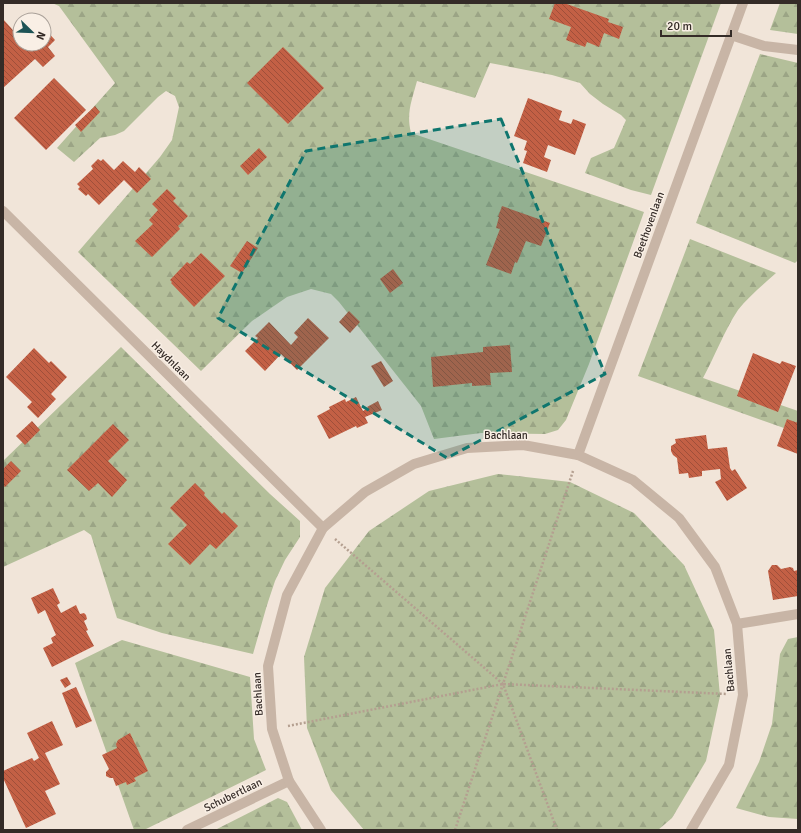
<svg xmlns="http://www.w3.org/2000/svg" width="801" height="833" viewBox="0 0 801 833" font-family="Signika,sans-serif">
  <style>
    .forest { fill: url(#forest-firs) }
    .building { fill: url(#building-back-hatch) }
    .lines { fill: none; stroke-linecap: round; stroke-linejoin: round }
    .path { stroke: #b49f90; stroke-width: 2.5; stroke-dasharray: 2 2; stroke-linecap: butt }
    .service { stroke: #c8b5a6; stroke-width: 10 }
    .minor { stroke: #c8b5a6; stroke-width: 10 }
    .marked { fill: #0f766e; fill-opacity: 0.2; stroke: #0f766e; stroke-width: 3; stroke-dasharray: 8 5; stroke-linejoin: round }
    .labels { text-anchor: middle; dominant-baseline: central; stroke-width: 3; stroke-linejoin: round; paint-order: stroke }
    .street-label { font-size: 11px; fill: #342b27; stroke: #f9efe5 }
  </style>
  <defs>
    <pattern id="forest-firs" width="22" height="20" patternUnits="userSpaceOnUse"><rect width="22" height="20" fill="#b4bf9a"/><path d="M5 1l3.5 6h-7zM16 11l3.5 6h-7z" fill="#9ba485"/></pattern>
    <pattern id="building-back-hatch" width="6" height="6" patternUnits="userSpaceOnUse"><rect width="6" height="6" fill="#c36045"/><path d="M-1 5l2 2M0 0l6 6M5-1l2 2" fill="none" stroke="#9f4f3a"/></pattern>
  </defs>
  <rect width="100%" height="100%" fill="#f1e5d9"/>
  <g class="forest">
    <path d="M 52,3 L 721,3 L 651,195 L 631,190 L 585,173 L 591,158 L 614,148 L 626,120 L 621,115 L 603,104 L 590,94 L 580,83 L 552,75 L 490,63 L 475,98 L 417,81 C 412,100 406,113 411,133 L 644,212 L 589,364 L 566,420 L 558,430 L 545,434 L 481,433 L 434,439 L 421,406 L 339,302 L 331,294 L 311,289 L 287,297 L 252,321 L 201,371 L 78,252 L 160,157 L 172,140 L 179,107 L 175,96 L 166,91 L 158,97 L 124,131 L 115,135 L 100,138 L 74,162 L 57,148 L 115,83 L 59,6 Z"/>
    <polygon points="780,3 798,3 798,34 770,30"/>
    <polygon points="760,54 798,63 798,260 795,263 696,223"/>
    <path d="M 690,239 L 776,273 C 764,284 748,297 738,310 C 724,331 715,356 703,378 L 798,411 L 798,433 L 638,376 Z"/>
    <polygon points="121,347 270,494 300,521 300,537 285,560 275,581 267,605 253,654 162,633 117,618 91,535 84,530 3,567 3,461"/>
    <polygon points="498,474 570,482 634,513 684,565 714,630 720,696 706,761 672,818 658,830 364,830 331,790 307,728 304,657 325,588 369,531 429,491"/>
    <polygon points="798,637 798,819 769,817 736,808 759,762 772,724 780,654 788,639"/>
    <polygon points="122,640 250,677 254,739 266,770 144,830 134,830 75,663"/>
    <polygon points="278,798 287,802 302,830 215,830"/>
  </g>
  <g class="building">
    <polygon points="555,3 564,3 578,8 609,19 608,22 623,27 619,39 604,33 599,47 587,42 585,47 566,40 571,27 549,19"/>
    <polygon points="3,19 20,38 20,44 44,44 44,28 55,40 48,47 55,56 43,67 35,59 3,88"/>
    <polygon points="283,47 324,88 288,124 247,83"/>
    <polygon points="54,78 86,110 46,150 14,118"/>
    <polygon points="528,98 562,111 559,120 571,124 573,119 586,124 575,155 548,145 544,157 551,160 547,172 523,163 527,151 524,150 527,141 514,136"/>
    <polygon points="95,106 100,112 81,132 75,125"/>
    <polygon points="259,148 267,157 248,175 240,166"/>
    <polygon points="98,159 101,161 103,159 114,170 123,161 135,172 139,167 151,179 137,193 124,180 99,205 88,194 86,196 78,189 80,187 77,184 93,169 91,166"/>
    <polygon points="167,189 176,198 173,201 188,216 178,226 180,229 152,257 135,241 153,224 149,220 158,210 152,204"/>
    <polygon points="502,206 550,223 541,246 526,241 517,263 515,262 511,274 486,265 500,229 496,228 499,217 498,217"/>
    <polygon points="247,241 258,248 242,273 230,266"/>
    <polygon points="201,253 225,276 194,307 171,283 172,282 170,280 187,262 190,264"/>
    <polygon points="393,269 403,283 390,293 380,279"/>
    <polygon points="349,311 360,322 350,333 339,322"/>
    <polygon points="308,318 329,338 297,370 281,354 265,371 245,351 258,338 255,336 269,322 291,345 298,337 294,333"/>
    <polygon points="510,345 512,372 490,373 491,385 472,386 472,383 433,387 431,357 483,352 483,347"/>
    <polygon points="34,348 49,363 51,361 67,377 51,394 56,399 38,418 27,407 32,402 6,377"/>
    <polygon points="753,353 780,364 782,361 796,366 778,412 737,396"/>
    <polygon points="381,361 393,381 384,387 371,366"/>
    <polygon points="356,397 363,411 368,408 367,407 378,401 382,410 365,417 368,423 357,428 356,426 329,439 317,416 330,409 329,407 345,399 346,402"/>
    <polygon points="787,419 798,423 798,454 777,446"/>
    <polygon points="32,421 40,430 25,445 16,436"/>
    <polygon points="113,424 129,440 108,461 127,480 112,497 98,483 89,491 67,470"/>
    <polygon points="706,435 708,449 727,447 730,468 732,471 735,469 747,488 727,501 715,482 721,479 720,469 702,471 702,476 689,478 688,473 679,474 677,458 673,455 671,451 671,446 676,443 675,439"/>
    <polygon points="11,461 21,471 5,487 3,485 3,469"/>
    <polygon points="195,483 205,493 204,495 222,514 224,512 238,526 216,549 210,544 190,565 168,544 187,525 170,508"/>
    <polygon points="772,565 777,565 781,569 790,567 793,568 794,571 798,570 798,596 773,600 768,571"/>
    <polygon points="53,588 60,603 57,605 61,613 76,605 80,614 84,613 86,615 87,619 84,621 88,630 86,631 94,646 52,667 43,648 53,643 51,638 56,635 45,610 38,614 31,598"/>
    <polygon points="67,677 71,684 65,688 60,680"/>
    <polygon points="76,687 92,721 76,728 62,693"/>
    <polygon points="52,721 63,745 45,753 60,784 45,791 56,814 26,828 3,778 3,771 32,758 34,761 39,758 27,733"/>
    <polygon points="130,733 148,771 134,778 136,781 127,785 126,782 116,786 113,778 110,778 106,776 106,772 109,769 102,755 117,748 116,744 118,740"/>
  </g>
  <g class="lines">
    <g class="path">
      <polyline points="335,539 503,684 557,830"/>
      <polyline points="288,726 503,684 727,694"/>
      <polyline points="455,830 573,471"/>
    </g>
    <polyline class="service" points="731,35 764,46 798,50"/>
    <g class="minor">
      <polyline points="3,211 323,528"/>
      <polyline points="578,455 743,3"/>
      <polyline points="737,624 798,614"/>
      <polyline points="187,830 289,781"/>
      <polyline points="321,830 289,781 272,729 268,666 287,595 323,528 365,492 414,464 467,448 523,445 578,455 633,480 679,518 715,567 737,624 743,695 729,765 691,830"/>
    </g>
  </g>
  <path class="marked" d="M 501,119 L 605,374 L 447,458 L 218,318 L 306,151 Z"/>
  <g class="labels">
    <g class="street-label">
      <text transform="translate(649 225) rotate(-70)">Beethovenlaan</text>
      <text transform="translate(171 361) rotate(45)">Haydnlaan</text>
      <text x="506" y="435">Bachlaan</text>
      <text transform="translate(729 670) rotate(-95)">Bachlaan</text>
      <text transform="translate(258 694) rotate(-93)">Bachlaan</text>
      <text transform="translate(233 795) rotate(-26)">Schubertlaan</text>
    </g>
  </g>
  <rect width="801" height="833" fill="none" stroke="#342b27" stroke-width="8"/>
  <g transform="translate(32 32) rotate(113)"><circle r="19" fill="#f9efe5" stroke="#aaa199"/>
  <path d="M0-3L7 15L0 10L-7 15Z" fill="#1d5355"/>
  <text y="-6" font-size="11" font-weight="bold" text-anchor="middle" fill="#342b27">N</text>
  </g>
  <path d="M661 30v6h70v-6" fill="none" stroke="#342b27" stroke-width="2"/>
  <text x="667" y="30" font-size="12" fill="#342b27" stroke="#f9efe5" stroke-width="3" paint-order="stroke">20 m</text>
</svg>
